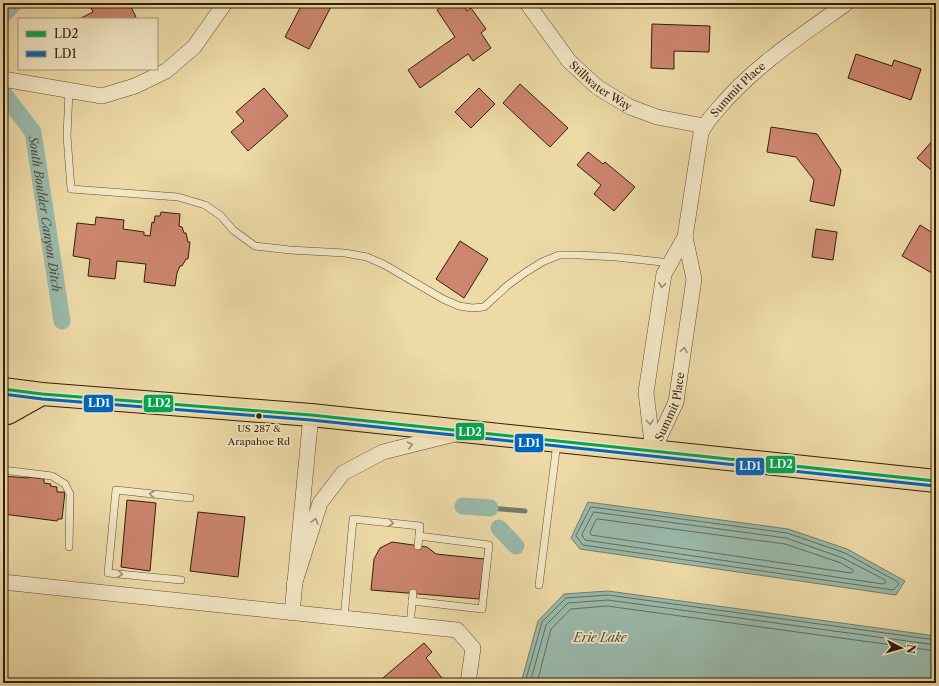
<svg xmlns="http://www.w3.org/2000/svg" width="939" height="686" viewBox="0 0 939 686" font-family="'Libre Caslon Text',serif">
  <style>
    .water { fill: #9abaac; stroke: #717c6a }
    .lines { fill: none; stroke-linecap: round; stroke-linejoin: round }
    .shore { stroke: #666c59; stroke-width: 1 }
    .stream { stroke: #717c6a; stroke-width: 5 }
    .canal { stroke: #9abaac; stroke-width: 17 }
    .building { fill: #cc856f; stroke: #331e06 }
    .lane-casing { stroke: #624d2e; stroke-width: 8 }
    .street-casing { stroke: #624d2e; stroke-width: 16 }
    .primary-casing { stroke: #331e06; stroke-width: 24 }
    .lane { stroke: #f3e7c6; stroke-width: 7 }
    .street { stroke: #f3e7c6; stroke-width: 15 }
    .primary { stroke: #eddaa7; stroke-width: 22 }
    .bus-1-casing { stroke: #f3e7c6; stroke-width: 6 }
    .bus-2-casing { stroke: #f3e7c6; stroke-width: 6 }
    .bus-1 { stroke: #00a651; stroke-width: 3 }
    .bus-2 { stroke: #0065bd; stroke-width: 3 }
    .oneway { stroke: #9d8d70 }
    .bus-dot { fill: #331e06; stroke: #f3e7c6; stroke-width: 1.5 }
    .labels { text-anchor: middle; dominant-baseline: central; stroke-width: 3.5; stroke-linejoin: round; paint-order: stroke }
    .bus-label { font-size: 10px; fill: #331e06; stroke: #f3e7c6 }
    .street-label { font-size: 11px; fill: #331e06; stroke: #f3e7c6 }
    .water-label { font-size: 12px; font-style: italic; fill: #524d38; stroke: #f3e7c6 }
    .line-badge { stroke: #f3e7c6; stroke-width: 1.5 }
    .badge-label { font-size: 11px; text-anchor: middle; font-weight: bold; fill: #fff }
  </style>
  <rect width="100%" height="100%" fill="#eddaa7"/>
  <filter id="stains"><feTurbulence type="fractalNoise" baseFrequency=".005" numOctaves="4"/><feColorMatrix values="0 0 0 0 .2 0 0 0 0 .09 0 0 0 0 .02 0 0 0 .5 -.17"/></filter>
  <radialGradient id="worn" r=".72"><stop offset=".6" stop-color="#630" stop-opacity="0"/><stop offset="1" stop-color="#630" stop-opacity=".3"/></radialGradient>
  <g class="water">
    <polygon points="588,502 788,529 847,549 905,581 896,595 580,549 571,538"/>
    <polygon points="608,591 936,636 936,683 521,683 538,621 564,594"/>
  </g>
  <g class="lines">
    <g class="shore">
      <polygon points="591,507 787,533 845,553 898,582 899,584 893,590 583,545 576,536"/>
      <polygon points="594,512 786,538 843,558 885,580 886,582 883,584 585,540 582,535"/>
      <polygon points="598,519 785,544 841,563 853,570 853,572 851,573 591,535 590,532 596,520"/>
      <polyline points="525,683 542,622 566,598 608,595 936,640"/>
      <polyline points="530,683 546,625 568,603 608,600 936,645"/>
      <polyline points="537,683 551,629 571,609 607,606 936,651"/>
    </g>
    <polyline class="stream" points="490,508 525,511"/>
    <g class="canal">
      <polyline points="3,15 14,3"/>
      <path id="s1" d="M 3,93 L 33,132 L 62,321"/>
      <polyline points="463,506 490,508"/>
      <polyline points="499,528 516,546"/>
    </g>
  </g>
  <g class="building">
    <polygon points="89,3 129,3 136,17 132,19 79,19 93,12"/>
    <polygon points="297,3 333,3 309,49 285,37 300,8 296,6"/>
    <polygon points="447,3 462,3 467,11 471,8 486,29 481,33 491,48 473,61 468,54 420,88 408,70 455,37 437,10"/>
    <polygon points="652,24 710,26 709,52 674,51 674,69 651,68"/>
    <polygon points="856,54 892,66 894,60 921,69 911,100 848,78"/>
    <polygon points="520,84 568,128 550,147 503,103"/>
    <polygon points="264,88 288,116 248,151 231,132 244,121 236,112"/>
    <polygon points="479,88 495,104 471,128 455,112"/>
    <polygon points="771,127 817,134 841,170 834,206 810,201 814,180 796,157 767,152"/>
    <polygon points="935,138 936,138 936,174 917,158"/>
    <polygon points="588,152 603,164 605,162 635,187 614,211 594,194 601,185 577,165"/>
    <polygon points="161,212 180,214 179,226 182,227 184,233 186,233 188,242 190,242 188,259 186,259 182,266 180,266 177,273 175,286 144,282 146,264 117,261 115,279 88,276 90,259 73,256 77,223 95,225 96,217 124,220 123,229 144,232 144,235 150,236 152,222 154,223 155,216 160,216"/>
    <polygon points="920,225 936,235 936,267 932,273 902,256"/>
    <polygon points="816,229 837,232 833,260 812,257"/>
    <polygon points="460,241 488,259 464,298 436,279"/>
    <polygon points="3,476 28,478 28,477 44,479 44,483 51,484 50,486 57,487 57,492 65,492 62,519 58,519 57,521 3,514"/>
    <polygon points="127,500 156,503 150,571 121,567"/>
    <polygon points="198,512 245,517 238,577 190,571"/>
    <polygon points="392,542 427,547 436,554 485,559 479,599 371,590 374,559 380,548"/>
    <polygon points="424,643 432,652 426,658 446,683 377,683"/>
  </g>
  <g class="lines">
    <g class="lane-casing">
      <g id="lane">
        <polyline points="69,91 67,136 71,189 178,197 205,205 221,216 233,230 255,246 290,250 345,253 367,257 385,265 443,299 459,306 472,308 484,307 508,285 526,272 542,262 559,255 579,255 616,257 671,263"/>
        <polyline points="3,470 52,476 65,484 70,494 69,547"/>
        <polyline points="181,580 108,573 116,490 190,498"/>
        <polyline points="539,585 557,443"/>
        <polyline points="412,601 482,609 489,545 419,536"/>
        <polyline points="344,619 353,519 420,526 418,546"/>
        <polyline points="410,625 413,593"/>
      </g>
    </g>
    <g class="street-casing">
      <g id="street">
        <path id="s2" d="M 527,3 L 569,61 L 597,87 L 630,107 L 657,117 L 704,126"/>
        <polyline points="3,79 102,96 135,86 166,71 194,47 225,3"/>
        <path id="s3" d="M 653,451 L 646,392 L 664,274 L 685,237 L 701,133 C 705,123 712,116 719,108 C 754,66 802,35 847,3"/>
        <path id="s4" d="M 653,451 L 676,402 L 694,279 L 685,237"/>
        <path d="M 3,582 C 155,597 306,615 457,630 L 473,648 L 468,683"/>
        <polyline points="294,585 320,503 343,473 383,452 455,434"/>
        <polyline points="292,613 311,415"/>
      </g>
    </g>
    <g class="primary-casing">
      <g id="primary">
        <polyline points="3,389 42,394 311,415 936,481"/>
        <polyline points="3,412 8,413 42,394"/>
      </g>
    </g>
    <use href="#lane" class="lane"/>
    <use href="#street" class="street"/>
    <use href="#primary" class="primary"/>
    <g class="bus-1-casing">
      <polyline id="bus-1" points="3,389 42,394 311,415 936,481"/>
    </g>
    <g class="bus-2-casing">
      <polyline id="bus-2" points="3,394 42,399 311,420 935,486"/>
    </g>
    <use href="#bus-1" class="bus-1"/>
    <use href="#bus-2" class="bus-2"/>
  </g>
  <defs><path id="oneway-chevron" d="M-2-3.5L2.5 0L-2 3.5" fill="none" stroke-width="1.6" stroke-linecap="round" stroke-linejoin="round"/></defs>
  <g class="oneway">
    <use href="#oneway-chevron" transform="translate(662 285) rotate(99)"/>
    <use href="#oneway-chevron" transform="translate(684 350) rotate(-82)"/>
    <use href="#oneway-chevron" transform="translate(650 422) rotate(83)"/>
    <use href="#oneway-chevron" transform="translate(410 445) rotate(-14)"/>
    <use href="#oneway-chevron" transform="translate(152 494) rotate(-174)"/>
    <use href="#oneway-chevron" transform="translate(315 521) rotate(-75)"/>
    <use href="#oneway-chevron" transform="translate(391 523) rotate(7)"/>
    <use href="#oneway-chevron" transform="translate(120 574) rotate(5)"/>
  </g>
  <circle class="bus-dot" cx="259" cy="416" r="3.5"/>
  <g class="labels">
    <g class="bus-label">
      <text x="259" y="428">US 287 &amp;<tspan x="259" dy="13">Arapahoe Rd</tspan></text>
    </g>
    <g class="street-label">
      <text stroke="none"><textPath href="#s2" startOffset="112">Stillwater Way</textPath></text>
      <text stroke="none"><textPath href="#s3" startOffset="384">Summit Place</textPath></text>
      <text stroke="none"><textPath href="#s4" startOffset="48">Summit Place</textPath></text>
    </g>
    <g class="water-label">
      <text stroke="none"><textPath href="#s1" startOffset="132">South Boulder Canyon Ditch</textPath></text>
      <text x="600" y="637">Erie Lake</text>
    </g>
  </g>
  <g class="line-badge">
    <rect x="143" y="394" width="31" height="19" rx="4" fill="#00a651"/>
    <rect x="83" y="394" width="31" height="19" rx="4" fill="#0065bd"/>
    <rect x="455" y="422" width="30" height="19" rx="4" fill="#00a651"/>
    <rect x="514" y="433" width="30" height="20" rx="4" fill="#0065bd"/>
    <rect x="765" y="455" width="31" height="19" rx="4" fill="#00a651"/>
    <rect x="735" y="457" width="30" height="19" rx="4" fill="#0065bd"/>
  </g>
  <g class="badge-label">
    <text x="159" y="407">LD2</text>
    <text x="99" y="407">LD1</text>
    <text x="470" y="436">LD2</text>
    <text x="529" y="447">LD1</text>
    <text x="781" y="468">LD2</text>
    <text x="750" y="470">LD1</text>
  </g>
  <rect width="939" height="686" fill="none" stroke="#eddaa7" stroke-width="16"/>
  <rect x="4" y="4" width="931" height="678" fill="none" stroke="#331e06" stroke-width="2"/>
  <rect x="8" y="8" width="923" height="670" fill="none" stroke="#331e06"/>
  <rect x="18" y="18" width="140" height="52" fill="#f3e7c6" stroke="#a69779"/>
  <rect x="26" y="31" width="20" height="6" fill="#00a651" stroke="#a69779"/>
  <text x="54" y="38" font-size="12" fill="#331e06">LD2</text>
  <rect x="26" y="51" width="20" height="6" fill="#0065bd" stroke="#a69779"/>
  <text x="54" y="58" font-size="12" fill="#331e06">LD1</text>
  <g transform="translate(901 648) rotate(96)" stroke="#f3e7c6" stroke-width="3" paint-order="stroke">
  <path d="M0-3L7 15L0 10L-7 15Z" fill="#331e06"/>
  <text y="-6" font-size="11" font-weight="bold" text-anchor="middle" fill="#331e06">N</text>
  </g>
  <rect width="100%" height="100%" filter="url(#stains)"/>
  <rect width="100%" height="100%" fill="url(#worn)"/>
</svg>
